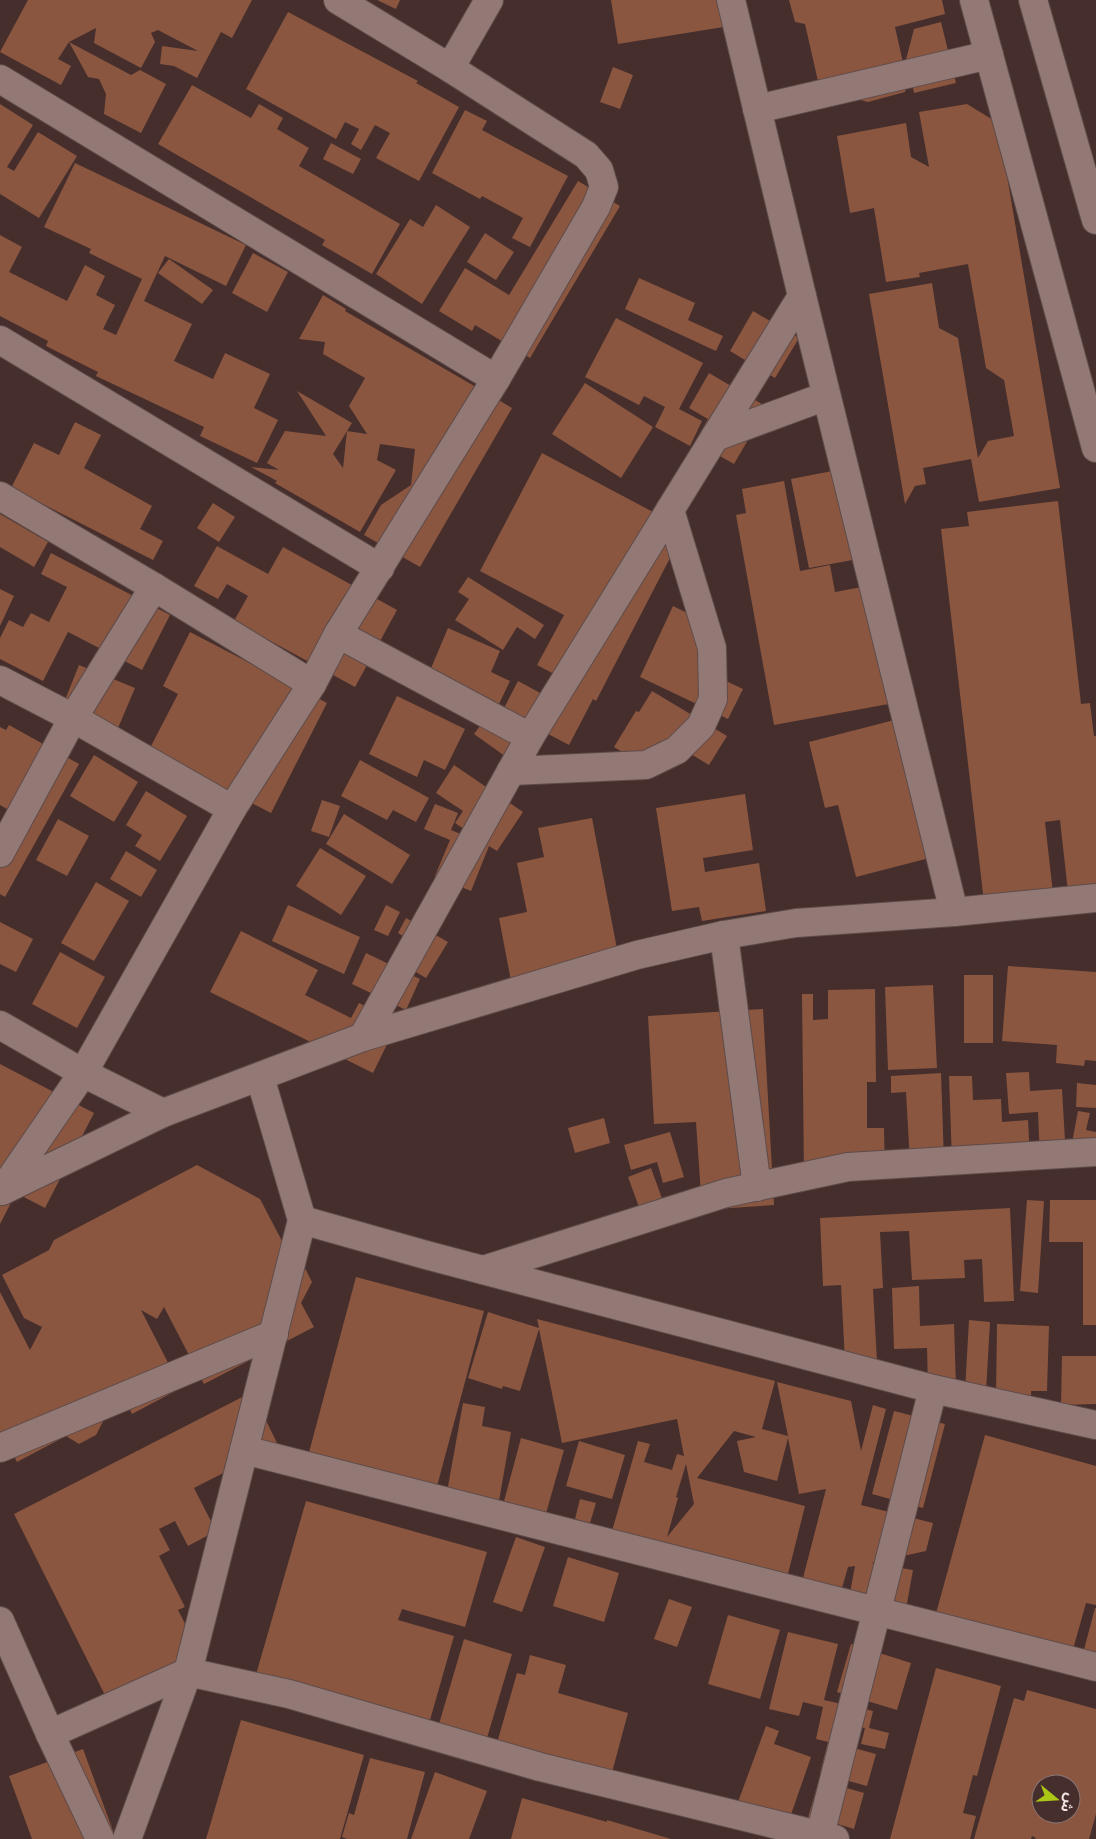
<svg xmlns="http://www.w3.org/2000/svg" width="1096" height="1839" viewBox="0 0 1096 1839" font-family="Signika,'Noto Sans Arabic',sans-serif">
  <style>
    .building { fill: #8a5640; fill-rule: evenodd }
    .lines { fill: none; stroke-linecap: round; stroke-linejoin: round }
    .minor-casing { stroke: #5e4c4a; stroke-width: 30 }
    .minor { stroke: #937976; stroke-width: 28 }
  </style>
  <rect width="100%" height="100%" fill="#452e2c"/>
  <g class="building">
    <polygon points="28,0 252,0 232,38 221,32 197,78 174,66 160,64 162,46 198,51 158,30 151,33 155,42 141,68 94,43 96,28 69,42 131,75 140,70 166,84 141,133 104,114 106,94 99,79 88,77 69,42 58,59 71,66 61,85 0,52"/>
    <polygon points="377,0 400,0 396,9"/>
    <polygon points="611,0 732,0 736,25 618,44"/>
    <polygon points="789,0 942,0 945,14 895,27 904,67 914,29 941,22 956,83 914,93 910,74 905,92 868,102 820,90 805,24 795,22"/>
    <polygon points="288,12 418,81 416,83 459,107 419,181 376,158 390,133 375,125 361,150 351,144 359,129 345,122 336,139 246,89"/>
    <polygon points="613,67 633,75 620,109 600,102"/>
    <polygon points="192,85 251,118 259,104 283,118 277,129 309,148 299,166 400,224 372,274 322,245 325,240 158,144"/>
    <polygon points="0,104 33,125 7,167 14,171 38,132 77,156 39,218 0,194"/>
    <polygon points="967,104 998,123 1060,488 979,502 971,459 923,468 926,484 915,486 905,504 869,294 932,283 939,328 958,338 978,458 988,441 1014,436 1004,380 986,368 968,264 919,273 920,277 886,282 874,208 850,213 837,136 906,123 911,157 929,167 919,112"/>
    <polygon points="465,110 487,121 482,130 568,176 530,247 512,238 523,218 482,196 480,199 432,173"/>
    <polygon points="331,143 361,159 353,174 323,159"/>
    <polygon points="75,163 246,245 226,286 165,256 144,301 192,324 174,361 213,379 225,353 270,374 254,408 278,420 257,463 200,436 204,427 96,376 98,372 46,346 48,341 0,316 0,235 22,247 9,272 67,301 85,265 105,276 96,295 115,305 103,329 116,335 142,279 89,253 91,249 44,227"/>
    <polygon points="578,181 620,206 530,358 475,325 472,331 439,311 465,268 509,295"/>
    <polygon points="436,205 470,227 422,304 376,274 410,219 423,227"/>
    <polygon points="485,233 514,252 496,280 467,262"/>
    <polygon points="253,253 288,272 267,312 232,293"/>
    <polygon points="169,259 213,290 202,304 158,273"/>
    <polygon points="639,278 695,303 688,320 723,336 716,351 625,309"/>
    <polygon points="323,295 346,309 345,311 512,408 420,567 364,535 381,505 411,485 415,449 380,444 377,460 396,470 360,532 275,483 277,481 251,467 279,470 267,463 285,431 326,436 297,391 352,423 333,454 343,468 347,431 367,434 349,406 365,378 323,354 325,342 299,339"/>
    <polygon points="753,311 799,338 775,378 730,351"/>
    <polygon points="616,318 703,363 679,409 702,421 690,446 655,427 665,407 644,396 639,405 585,377"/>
    <polygon points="709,373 767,407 734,464 695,442 708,419 689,408"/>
    <polygon points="585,383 653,427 621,478 552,434"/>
    <polygon points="75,422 101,435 84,468 152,506 140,529 163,541 153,560 11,488 34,443 59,455"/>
    <polygon points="542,453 685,529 596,701 593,699 569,745 503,710 518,681 544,695 554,674 537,665 564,615 480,571"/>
    <polygon points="853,467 869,557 809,568 791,479"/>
    <polygon points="784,481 800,571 830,565 835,592 883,583 905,701 774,725 736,515 746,513 742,489"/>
    <polygon points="1058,501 1081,704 1090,703 1094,736 1096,736 1096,889 1068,892 1060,820 1045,822 1054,902 985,911 941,529 969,526 967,512"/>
    <polygon points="213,503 235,517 219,542 197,528"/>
    <polygon points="0,514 48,542 34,567 0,547"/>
    <polygon points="217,546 268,574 283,547 397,610 355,687 234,621 248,596 227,584 218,599 194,586"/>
    <polygon points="51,553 170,615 142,670 68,632 43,681 0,659 0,638 9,620 23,627 31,613 49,622 67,587 41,574"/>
    <polygon points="468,577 544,625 535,639 517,627 503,650 455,620 469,599 458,592"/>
    <polygon points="0,589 14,596 0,626"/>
    <polygon points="673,606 720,629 701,669 743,689 728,719 640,677"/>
    <polygon points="448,628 500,651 491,672 510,681 499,704 429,673"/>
    <polygon points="190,632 327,703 271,813 149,750 178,694 163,686"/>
    <polygon points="79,665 135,688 118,728 63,705"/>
    <polygon points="652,691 727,736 709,765 669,741 652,770 614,747 636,711 639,712"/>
    <polygon points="397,696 465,729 445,770 424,760 417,777 369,754"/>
    <polygon points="906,717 941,855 856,877 838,805 825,808 809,742"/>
    <polygon points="483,722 542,764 533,776 474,734"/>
    <polygon points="9,725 79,764 5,897 0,894 0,850 19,816 0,805 0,727 6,730"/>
    <polygon points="94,755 138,782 114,822 70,796"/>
    <polygon points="360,760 429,798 416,822 393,810 387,820 341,796"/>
    <polygon points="454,765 523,812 497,851 489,846 471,891 435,876 450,840 424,829 435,804 458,813 451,830 488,845 455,823 463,811 436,793"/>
    <polygon points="146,791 187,816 160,861 135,846 142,835 126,825"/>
    <polygon points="745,794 753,850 703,858 705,872 759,863 766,911 702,921 699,907 672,911 656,808"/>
    <polygon points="322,800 340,806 329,837 311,831"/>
    <polygon points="344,814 410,855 392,884 326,844"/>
    <polygon points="592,818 617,949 581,956 583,967 511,981 499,918 527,912 517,863 544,857 538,828"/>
    <polygon points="58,819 89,836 67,876 36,860"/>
    <polygon points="320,848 366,876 341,915 296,886"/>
    <polygon points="126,851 157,870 141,897 110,879"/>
    <polygon points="96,882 129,901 94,961 61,943"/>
    <polygon points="288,905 360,937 344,974 272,941"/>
    <polygon points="386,905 400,912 388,936 374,930"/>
    <polygon points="406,918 448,942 426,978 404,965 416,944 398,933"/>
    <polygon points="0,922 33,939 16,972 0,964"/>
    <polygon points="241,931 318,970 305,995 351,1018 359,1003 398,1022 373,1073 210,992"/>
    <polygon points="60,952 105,977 77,1028 32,1004"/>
    <polygon points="366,953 420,979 406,1010 352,984"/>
    <polygon points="1008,966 1096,972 1096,1061 1085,1060 1084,1066 1056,1063 1057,1045 1002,1041"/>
    <rect x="964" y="975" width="29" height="68"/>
    <polygon points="933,985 937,1068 888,1070 885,987"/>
    <polygon points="875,989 876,1082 867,1082 867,1128 884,1128 885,1175 804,1176 802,994 813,994 813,1020 828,1019 828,990"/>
    <polygon points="763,1009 774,1205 702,1210 696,1122 654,1124 648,1016"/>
    <polygon points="0,1064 94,1113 45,1208 16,1193 0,1224"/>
    <polygon points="1029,1072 1030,1091 1062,1089 1066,1158 1040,1160 1038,1112 1009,1114 1006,1073"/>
    <polygon points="941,1073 944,1161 910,1163 906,1092 891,1093 891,1076"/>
    <polygon points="949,1076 972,1076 973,1100 1001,1099 1002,1122 1028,1120 1030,1157 952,1161"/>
    <polygon points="1077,1083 1096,1085 1096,1108 1076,1107"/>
    <polygon points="1078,1111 1090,1113 1086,1130 1096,1132 1096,1157 1070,1153"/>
    <polygon points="604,1118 610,1143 575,1153 568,1128"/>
    <polygon points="670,1132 684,1177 663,1183 657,1162 631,1170 624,1145"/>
    <polygon points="197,1165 260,1199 292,1260 304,1266 312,1282 301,1303 314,1327 204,1384 164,1307 157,1319 141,1310 181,1388 132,1414 128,1405 106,1416 96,1435 79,1444 66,1436 17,1462 7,1443 0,1447 0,1292 30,1350 42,1327 24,1318 2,1275 49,1250 54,1240"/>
    <polygon points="651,1168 664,1204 643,1218 628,1177"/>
    <polygon points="1027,1200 1044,1201 1038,1293 1020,1291"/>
    <polygon points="1050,1200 1096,1200 1096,1325 1083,1325 1083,1242 1049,1242"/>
    <polygon points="1010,1208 1014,1301 984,1302 982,1259 964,1260 965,1278 912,1280 909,1231 880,1232 883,1288 873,1289 877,1361 845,1362 841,1285 823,1286 820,1218"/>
    <polygon points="356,1277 484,1311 436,1490 308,1456"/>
    <polygon points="919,1286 920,1326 954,1324 956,1386 928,1387 927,1348 894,1349 892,1288"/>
    <path d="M 488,1312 L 539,1328 L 537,1319 L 775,1381 L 762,1429 L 788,1436 L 777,1382 L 851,1401 L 861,1451 L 873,1405 L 886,1409 L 861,1505 L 933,1523 L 926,1551 L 871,1563 L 913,1570 L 906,1609 L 849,1598 L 855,1566 L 848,1567 L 842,1588 L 803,1578 L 826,1489 L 799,1494 L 788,1438 L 777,1481 L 744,1472 L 737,1441 L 756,1437 L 734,1431 L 697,1478 L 805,1506 L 787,1578 L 612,1531 L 638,1441 L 650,1444 L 644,1462 L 672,1470 L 677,1454 L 684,1456 L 677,1419 L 562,1443 L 539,1329 L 520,1391 L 503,1386 L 502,1389 L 468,1378 ZM 686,1464 L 694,1504 L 667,1537 L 678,1498 L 676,1497 Z"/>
    <polygon points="969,1320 990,1322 986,1392 965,1391"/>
    <polygon points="997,1324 1049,1326 1047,1391 1031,1391 1031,1395 996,1394"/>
    <polygon points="1062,1356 1096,1356 1096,1404 1061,1405"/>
    <polygon points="252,1392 278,1445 194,1488 216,1531 188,1546 175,1521 159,1529 170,1550 159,1556 185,1607 178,1610 211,1675 179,1688 117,1719 14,1514"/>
    <polygon points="463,1403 485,1407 482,1426 511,1432 499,1501 447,1492"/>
    <polygon points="894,1411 945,1424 923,1508 872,1494"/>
    <polygon points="985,1435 1096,1466 1096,1605 1086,1603 1070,1660 932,1628"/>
    <polygon points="521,1438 564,1450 545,1517 503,1505"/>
    <polygon points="579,1441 625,1455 612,1499 566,1486"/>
    <polygon points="580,1499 596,1503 590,1523 575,1519"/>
    <polygon points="306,1501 487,1552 465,1627 402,1609 398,1620 454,1636 428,1727 255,1678"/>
    <polygon points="516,1537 545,1547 522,1612 493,1602"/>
    <polygon points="568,1557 619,1573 604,1622 553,1606"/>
    <polygon points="669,1599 692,1607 677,1647 654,1639"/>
    <polygon points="1095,1608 1096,1608 1096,1666 1081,1661"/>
    <polygon points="728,1615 780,1630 760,1699 708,1684"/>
    <polygon points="788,1632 838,1644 824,1700 873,1711 869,1728 889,1733 885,1749 861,1744 865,1728 859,1727 832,1742 876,1754 867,1786 820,1773 828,1742 816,1739 823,1707 803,1702 799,1716 769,1709"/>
    <polygon points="464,1639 512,1654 487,1738 439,1724"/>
    <polygon points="851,1644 911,1663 897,1710 837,1692"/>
    <polygon points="530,1655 566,1665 558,1693 628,1713 611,1776 497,1743 517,1673 525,1675"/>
    <polygon points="936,1668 1001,1686 977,1776 973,1775 963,1813 976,1816 970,1839 890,1839"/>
    <path d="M 1027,1690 L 1096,1709 L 1096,1814 L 1089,1839 L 1035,1839 L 1036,1838 L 1032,1836 L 1031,1839 L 974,1839 L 1014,1698 L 1024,1701 ZM 1041,1784 L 1071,1784 L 1071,1814 L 1041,1814 Z"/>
    <polygon points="241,1720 364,1755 340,1839 206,1839"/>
    <polygon points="766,1726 779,1731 774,1744 811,1757 786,1829 735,1810"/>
    <polygon points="83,1749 116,1839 32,1839 9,1776"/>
    <polygon points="370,1758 425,1772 407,1839 347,1839 342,1837 349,1813 354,1815"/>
    <polygon points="435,1772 487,1791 469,1839 411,1839"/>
    <polygon points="819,1780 864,1793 854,1829 828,1821 807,1821"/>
    <polygon points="522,1798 607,1822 607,1820 671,1839 511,1839"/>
  </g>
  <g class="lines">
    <g class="minor-casing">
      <g id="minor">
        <polyline points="731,0 802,296 954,912"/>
        <polyline points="974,0 1096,448"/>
        <polyline points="1033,0 1096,220"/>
        <polyline points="450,68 489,0"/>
        <polyline points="0,79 496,379"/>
        <polyline points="757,109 989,55"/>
        <polyline points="0,340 380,568"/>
        <polyline points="715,437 826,396"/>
        <polyline points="0,496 154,587 312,684"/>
        <polyline points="338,634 530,737"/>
        <polyline points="0,680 73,718 232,809"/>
        <polyline points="511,771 646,765 677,750 701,726 713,699 712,648 670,510"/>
        <polyline points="0,853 73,718 154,587"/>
        <polyline points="724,935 757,1187"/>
        <polyline points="0,1025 83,1073 163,1113"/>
        <polyline points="363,1037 530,737 802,296"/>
        <polyline points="4,1190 163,1113 363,1037 637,955 724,935 796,923 954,912 1096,898"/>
        <polyline points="2,1191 83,1073 232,809 312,684 338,634 496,379 596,207 604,187 599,170 586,155 450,68 338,0"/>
        <polyline points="302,1220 426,1255 933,1389 1096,1425"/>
        <polyline points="483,1270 726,1193 848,1167 1096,1152"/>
        <polyline points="0,1448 274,1334"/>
        <polyline points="244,1450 1096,1667"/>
        <polyline points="0,1621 50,1734 100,1839"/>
        <polyline points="50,1734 188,1672 289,1694 540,1767 835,1839"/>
        <polyline points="127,1839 188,1672 302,1220 260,1077"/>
        <polyline points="819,1839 933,1389"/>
      </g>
    </g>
    <use href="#minor" class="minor"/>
  </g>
  <g transform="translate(1056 1799) rotate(108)"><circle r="24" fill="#452e2c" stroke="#8b7775"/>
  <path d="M0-4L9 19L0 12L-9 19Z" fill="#abc614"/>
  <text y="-8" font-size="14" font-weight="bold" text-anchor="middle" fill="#f3e4e2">ش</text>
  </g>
</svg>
